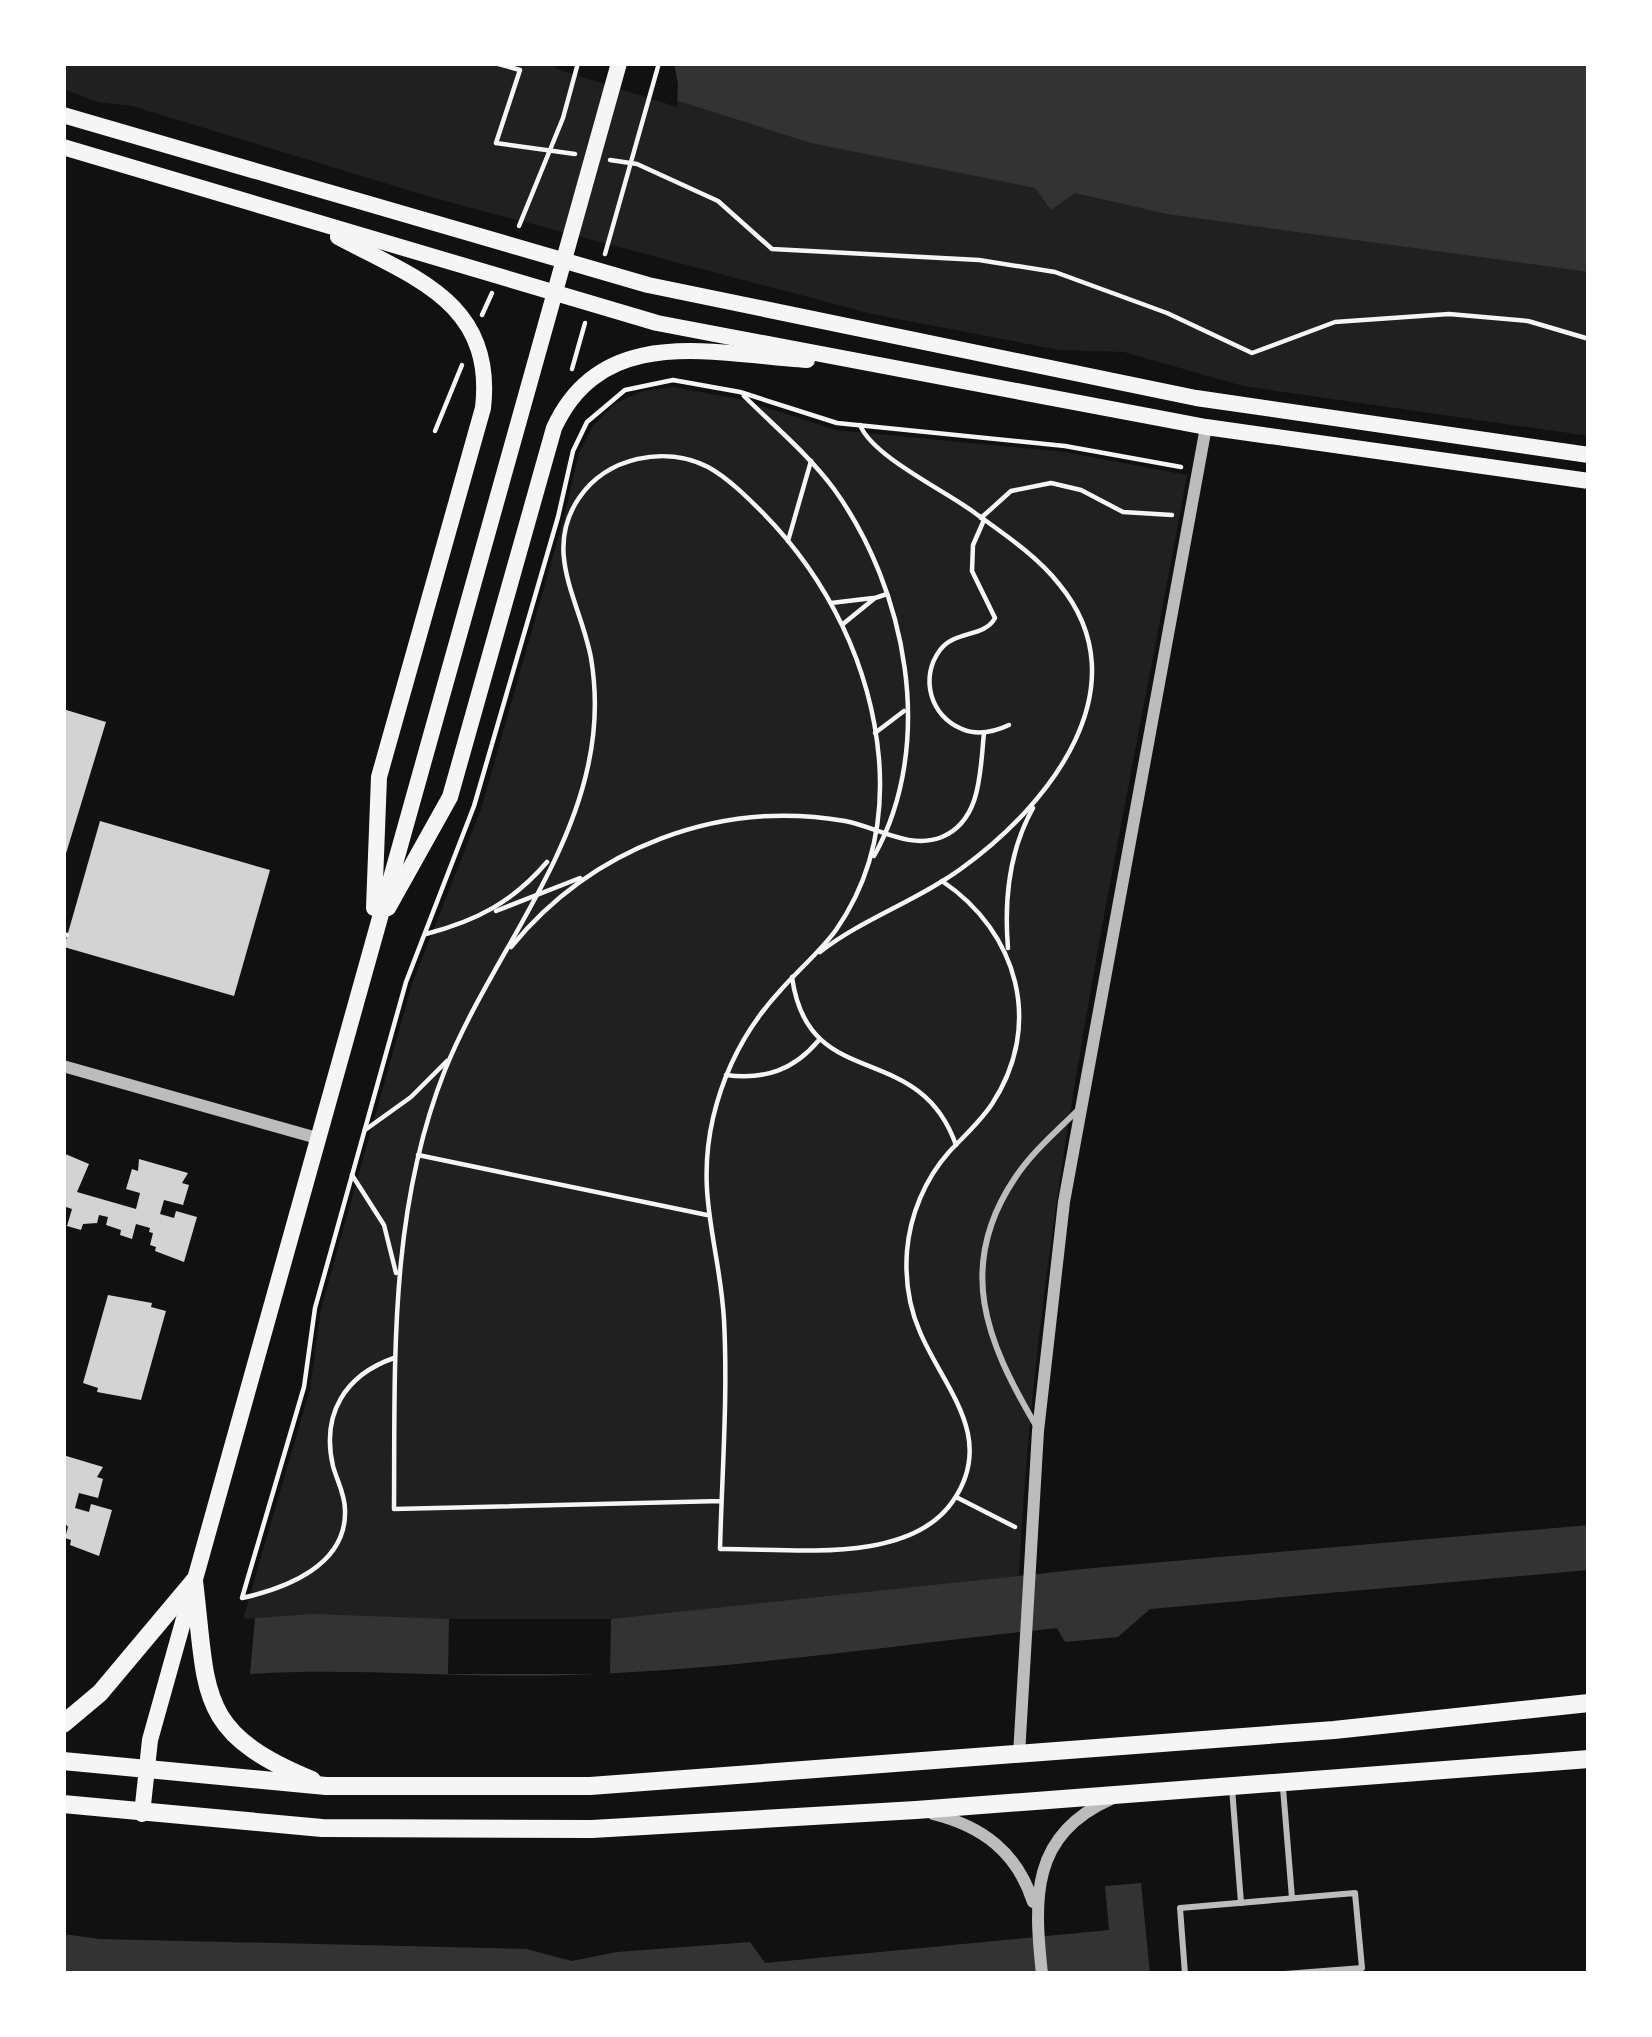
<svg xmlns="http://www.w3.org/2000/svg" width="1652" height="2037" viewBox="0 0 1652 2037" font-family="'Titillium Web',sans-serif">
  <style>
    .green { fill: #202020 }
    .water { fill: #333 }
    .pier { fill: #111 }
    .building { fill: #d3d3d3 }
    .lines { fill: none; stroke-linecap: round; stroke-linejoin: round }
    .path { stroke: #f5f5f5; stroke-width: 4.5 }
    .service { stroke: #bcbcbc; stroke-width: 6 }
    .minor { stroke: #bcbcbc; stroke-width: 12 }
    .secondary { stroke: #f5f5f5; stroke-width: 16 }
    .primary { stroke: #f5f5f5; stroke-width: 18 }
  </style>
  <rect width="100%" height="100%" fill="#111"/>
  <g class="green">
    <polygon points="63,63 1589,63 1589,436 1243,386 1124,352 1059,350 872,314 434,198 132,106 98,102 63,89"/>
    <path d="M 673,387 L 739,399 L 836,430 L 1064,452 L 1187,475 C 1121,840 1037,1205 1019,1576 C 868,1592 715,1617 563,1621 C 455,1623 352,1611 243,1619 L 310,1389 L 321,1309 L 412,984 L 481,809 L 564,518 L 579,453 L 593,426 L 614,404 L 642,391 Z"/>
  </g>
  <g class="water">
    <polygon points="559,63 1589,63 1589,272 1167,214 1075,193 1051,210 1035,188 811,143"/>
    <path d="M 1589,1525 L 1589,1570 L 1150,1609 L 1118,1637 L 1065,1642 L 1057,1628 C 895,1645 731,1670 568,1675 C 462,1679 356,1667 250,1674 L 255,1618 L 313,1614 L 505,1621 L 611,1619 L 1093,1568 Z"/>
    <polygon points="1141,1883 1150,1974 63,1972 63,1934 100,1939 526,1949 572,1961 617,1952 750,1942 765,1963 1109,1930 1105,1886"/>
  </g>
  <g class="pier">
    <polygon points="553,63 674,63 678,84 677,107 557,69"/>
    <polygon points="449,1619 611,1619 610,1674 448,1674"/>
  </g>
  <g class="building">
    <polygon points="63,709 106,722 64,860 63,860"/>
    <polygon points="100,821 270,870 234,996 64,947"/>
    <polygon points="63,1153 89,1164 77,1192 136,1209 140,1193 126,1189 132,1169 138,1171 139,1159 188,1173 182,1183 189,1185 183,1205 164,1200 160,1214 174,1218 176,1211 197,1217 184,1262 155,1251 156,1247 150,1245 153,1233 149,1232 150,1228 136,1224 132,1239 120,1235 121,1230 106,1225 108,1217 99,1215 97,1223 83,1224 81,1230 67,1226 72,1209 63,1206"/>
    <polygon points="108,1295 152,1303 151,1307 166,1311 141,1400 97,1392 98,1388 83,1383"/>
    <polygon points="63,1455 103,1467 97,1477 103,1479 98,1498 79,1493 75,1508 89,1512 91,1504 112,1510 99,1556 70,1545 71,1540 65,1538 68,1527 63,1521"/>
  </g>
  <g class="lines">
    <g class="path">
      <polyline points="495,63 520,70 496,143 575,154"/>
      <polyline points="610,160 637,164 718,201 772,249 979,260 1055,272 1167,313 1252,353 1335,322 1449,314 1528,321 1589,339"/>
      <polyline points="519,226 563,118 578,63"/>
      <polyline points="605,254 659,63"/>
      <polyline points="482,315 492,293"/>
      <polyline points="572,369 585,323"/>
      <path d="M 744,396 C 775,427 808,454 834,489 C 906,589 937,743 874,856"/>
      <polyline points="435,431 462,365"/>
      <polyline points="981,518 1011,491 1051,483 1081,490 1123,512 1172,515"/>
      <path d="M 984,520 L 973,545 L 972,571 L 995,618 C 984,638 955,630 940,650 C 919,678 931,717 962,729 C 978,736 994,732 1009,725"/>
      <polyline points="788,541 811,461"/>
      <polyline points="831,603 873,598"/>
      <polyline points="843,624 875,598 887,594"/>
      <polyline points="875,733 904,711"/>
      <polyline points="496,911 580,878"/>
      <polyline points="63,934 67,935"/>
      <path d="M 426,934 C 476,921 513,902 547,862"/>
      <path d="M 511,947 C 592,848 718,799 845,821 C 877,827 909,850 942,837 C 982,820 980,770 984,733"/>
      <path d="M 1008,948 C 1004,900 1009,851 1033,808"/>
      <path d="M 820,952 C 864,918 917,901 962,868 C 1048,806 1144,687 1059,584 C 1037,556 1004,534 975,513 C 946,491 873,457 860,425"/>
      <path d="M 792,977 C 808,1095 918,1037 956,1145"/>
      <path d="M 726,1075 C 765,1080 794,1070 819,1040"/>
      <polyline points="365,1130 411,1097 447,1061"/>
      <polyline points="418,1155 707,1215"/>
      <polyline points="352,1175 384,1225 396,1273"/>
      <path d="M 394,1358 C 345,1375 321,1414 333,1466 C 337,1481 345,1494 345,1510 C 347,1565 287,1588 242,1598 L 304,1387 L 315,1308 L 406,982 L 474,806 L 558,517 L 573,451 L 587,422 L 625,390 L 673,380 L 740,392 L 837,423 L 1065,446 L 1181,467"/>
      <polyline points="956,1497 1015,1527"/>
      <path d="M 721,1501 L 394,1509 C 395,1359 389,1211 445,1070 C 486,968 565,874 588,766 C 596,730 597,694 591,658 C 581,603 542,552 579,498 C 607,457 665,445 708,467 C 728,478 747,497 763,513 C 828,579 871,666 879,759 C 884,821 872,878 836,930 C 819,953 797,971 779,992 C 746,1028 724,1071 713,1118 C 695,1196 720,1247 724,1320 C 728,1396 722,1473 720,1549 C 789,1548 909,1566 953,1501 C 997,1437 943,1387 920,1332 C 909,1307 905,1278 907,1251 C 910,1215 925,1179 949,1152 C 964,1136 980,1122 992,1104 C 1044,1025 1018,932 942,881"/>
    </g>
    <g class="service">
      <path d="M 1035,1424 C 987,1342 955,1267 1015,1178 C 1032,1152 1057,1131 1079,1109"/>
      <polyline points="1232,1788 1241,1903"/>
      <polyline points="1283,1788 1292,1898"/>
      <polyline points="1185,1974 1180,1908 1355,1893 1362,1968 1285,1974"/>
    </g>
    <g class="minor">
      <polyline points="63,1066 317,1138"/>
      <polyline points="1019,1755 1038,1431 1064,1202 1206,427"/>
      <path d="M 933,1814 C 982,1826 1017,1852 1033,1902"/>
      <path d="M 1042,1974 C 1034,1899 1030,1835 1111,1799"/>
    </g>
    <g class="secondary">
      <polyline points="63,115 648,285 1196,398 1589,455"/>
      <polyline points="63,147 657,323 1206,427 1589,481"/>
      <path d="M 338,237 C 415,278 495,303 483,408 L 379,777 L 374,908"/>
      <path d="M 388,908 L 450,797 L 554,428 C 602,323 713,354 807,360"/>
      <polyline points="142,1814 150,1740 619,63"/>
    </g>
    <g class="primary">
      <path d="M 194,1581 C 208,1694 195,1732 312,1780"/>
      <polyline points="63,1724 100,1693 194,1581"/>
      <polyline points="63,1761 326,1786 590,1786 1334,1730 1589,1703"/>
      <polyline points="63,1804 322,1828 592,1829 916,1810 1589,1759"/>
    </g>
  </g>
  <rect width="1652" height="2037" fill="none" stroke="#ffffff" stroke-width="132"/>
</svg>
